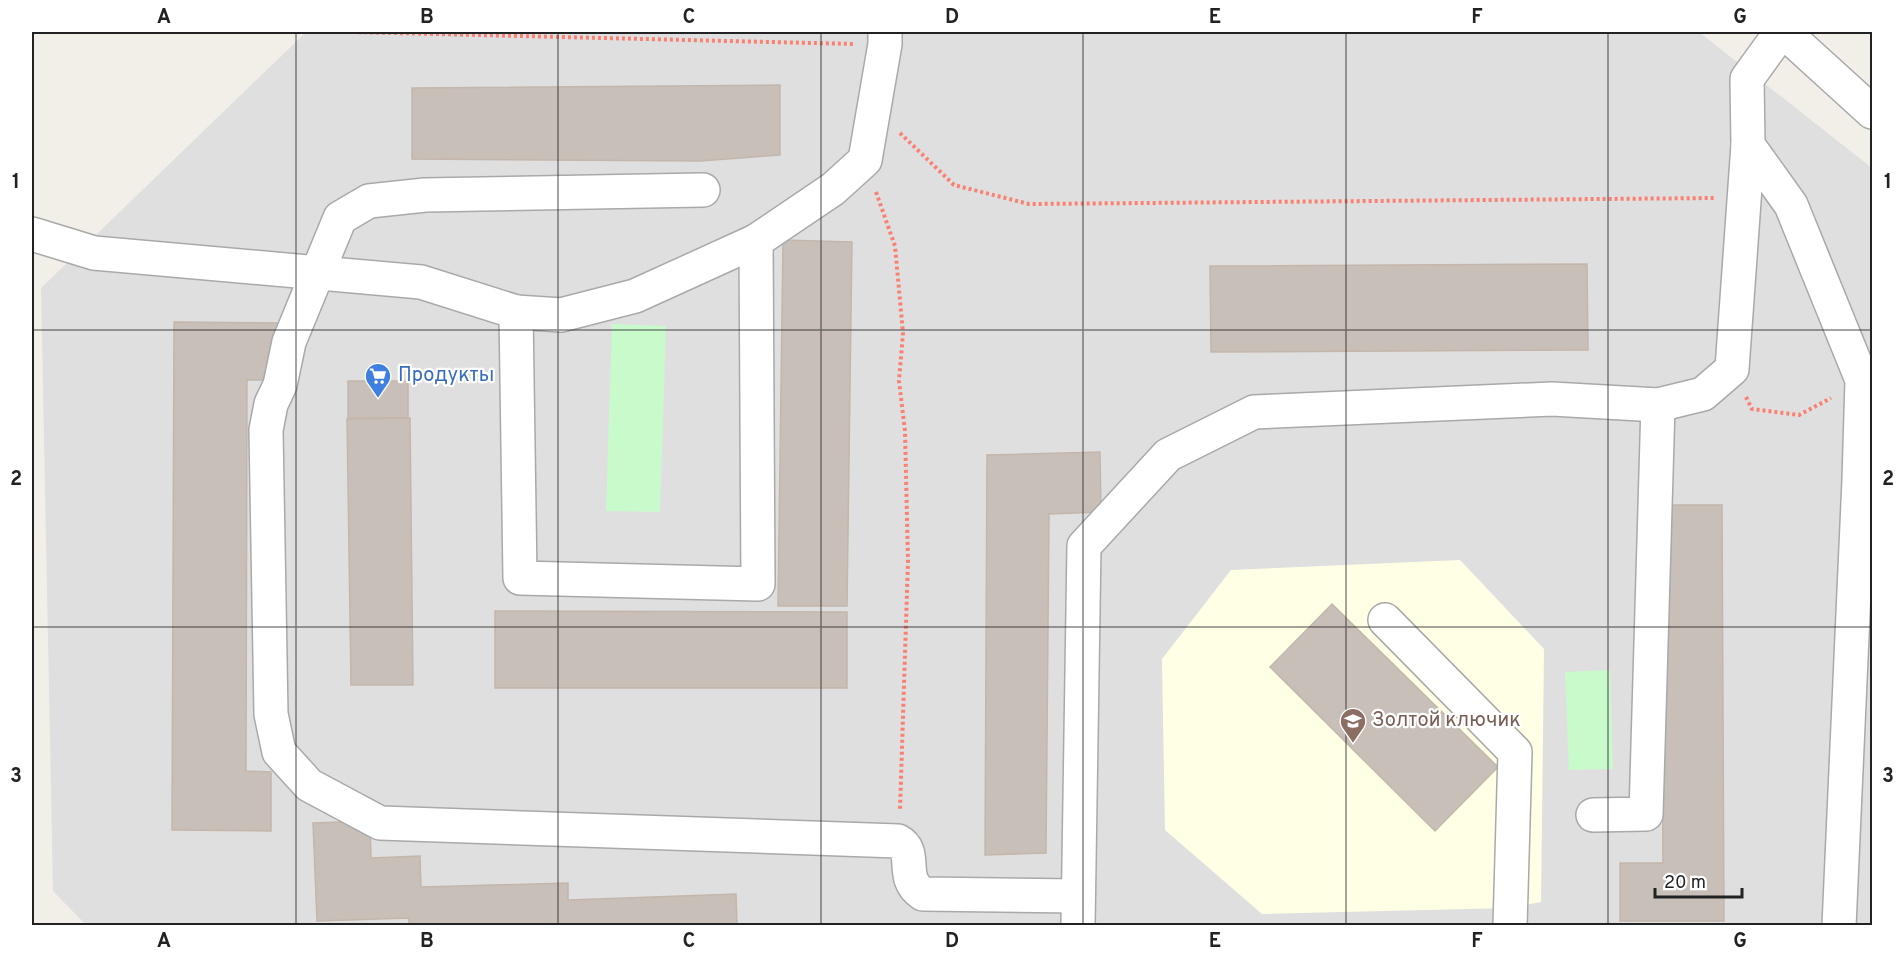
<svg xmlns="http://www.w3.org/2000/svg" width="1904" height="957" viewBox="0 0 1904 957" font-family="Overpass,sans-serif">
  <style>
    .residential { fill: #e0dfdf }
    .education { fill: #ffffe5 }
    .park { fill: #c8facc }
    .building { fill: #c7bfb8; stroke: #c4b6ab; stroke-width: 1.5 }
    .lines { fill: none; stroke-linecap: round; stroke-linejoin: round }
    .minor-casing { stroke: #a9a9a9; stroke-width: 36 }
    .path { stroke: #fa8072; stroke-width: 4; stroke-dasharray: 3 3; stroke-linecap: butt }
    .minor { stroke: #fff; stroke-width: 33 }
    .grid { fill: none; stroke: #222; stroke-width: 1.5; stroke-opacity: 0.55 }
    .labels { text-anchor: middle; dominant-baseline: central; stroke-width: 4.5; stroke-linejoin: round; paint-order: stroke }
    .shop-label { font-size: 20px; fill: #366cbe; stroke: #fff; text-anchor: start }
    .education-label { font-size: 20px; fill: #785e54; stroke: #fff; text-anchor: start }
    .neatline { fill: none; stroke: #222; stroke-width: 2 }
    .grid-label { font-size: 20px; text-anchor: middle; font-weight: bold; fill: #222 }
  </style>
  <rect width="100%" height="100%" fill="#f2efe9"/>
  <polygon class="residential" points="306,32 1699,32 1872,168 1872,925 86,925 53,891 41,288"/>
  <polygon class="education" points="1460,560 1544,649 1541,902 1510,908 1262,914 1165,830 1162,659 1231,570"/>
  <g class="park">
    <polygon points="612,324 666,326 660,512 606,511"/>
    <polygon points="1610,670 1613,769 1569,770 1565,672"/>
  </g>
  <g class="building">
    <polygon points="780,85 780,155 700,161 412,159 412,88"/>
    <polygon points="783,240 852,242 847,606 778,606"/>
    <polygon points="1587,264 1588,350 1211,352 1210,266"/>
    <polygon points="174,322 279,323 279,380 247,380 246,771 271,772 271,831 172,830"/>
    <rect x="348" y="381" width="60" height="37"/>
    <polygon points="410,418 413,685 351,685 347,419"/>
    <polygon points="1100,452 1101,512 1049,514 1046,853 985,855 987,455"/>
    <polygon points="1661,505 1722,505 1724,921 1620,921 1620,863 1663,863"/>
    <polygon points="1332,604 1498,767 1435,831 1270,667"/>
    <polygon points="495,611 847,612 847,688 495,688"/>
    <polygon points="370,821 371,858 420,856 421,887 568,883 568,900 736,894 737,926 409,926 409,918 317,921 313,823"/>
  </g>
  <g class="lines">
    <g class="minor-casing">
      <g id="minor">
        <polyline points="1784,32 1872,112"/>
        <polyline points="1748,145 1791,205 1862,380 1859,480 1839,926"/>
        <path d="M 703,190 L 425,195 L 369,201 L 340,218 L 289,342 L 280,385 L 271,404 L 266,430 L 271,714 L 279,752 L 309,785 L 380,823 L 898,841 C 919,852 898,878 923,894 L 1078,896"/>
        <polyline points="32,234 94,253 421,282 516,312 520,578 758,584 756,241 833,189 865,160 885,44 885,32"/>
        <polyline points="516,312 561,315 635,296 756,241"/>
        <polyline points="1385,620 1515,752 1510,926"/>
        <polyline points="1593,815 1646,814 1658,405"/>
        <polyline points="1078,926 1084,546 1168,455 1254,412 1552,399 1658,405 1703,394 1732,369 1748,145 1747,79 1781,32"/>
      </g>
    </g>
    <g class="path">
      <polyline points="352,32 854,44"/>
      <polyline points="900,133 954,185 1029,204 1715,198"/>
      <polyline points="876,192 895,246 903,333 899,381 905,431 908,561 900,810"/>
      <polyline points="1746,397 1752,409 1799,415 1831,398"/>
    </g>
    <use href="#minor" class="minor"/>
  </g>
  <path class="grid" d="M 296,32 L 296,926M 558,32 L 558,926M 821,32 L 821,926M 1083,32 L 1083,926M 1346,32 L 1346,926M 1608,32 L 1608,926M 32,330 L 1872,330M 32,627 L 1872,627"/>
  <defs>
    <g id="supermarket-pin" transform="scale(1.35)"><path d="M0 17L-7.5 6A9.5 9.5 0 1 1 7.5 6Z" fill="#3f7fe0" stroke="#fff"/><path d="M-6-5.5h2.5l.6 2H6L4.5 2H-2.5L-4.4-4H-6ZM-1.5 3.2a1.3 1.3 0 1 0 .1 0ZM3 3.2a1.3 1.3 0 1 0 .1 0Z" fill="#fff"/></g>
    <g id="school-pin" transform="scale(1.35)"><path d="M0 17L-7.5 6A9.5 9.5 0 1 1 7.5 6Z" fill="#8d6e63" stroke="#fff"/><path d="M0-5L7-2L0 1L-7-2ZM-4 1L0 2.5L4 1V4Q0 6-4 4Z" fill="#fff"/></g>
  </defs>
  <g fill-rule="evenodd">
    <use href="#supermarket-pin" x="378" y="376"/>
    <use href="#school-pin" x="1353" y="721"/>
  </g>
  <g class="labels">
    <g class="shop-label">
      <text x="398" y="376">Продукты</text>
    </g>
    <g class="education-label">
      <text x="1372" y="721">Золтой ключик</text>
    </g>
  </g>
  <rect width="1904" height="957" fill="none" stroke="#ffffff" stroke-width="66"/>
  <path d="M1655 888v9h87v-9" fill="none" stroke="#222222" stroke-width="3"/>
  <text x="1664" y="888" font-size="18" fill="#222222" stroke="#ffffff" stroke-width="4.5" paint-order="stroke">20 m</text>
  <rect x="33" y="33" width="1838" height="891" class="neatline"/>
  <g class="grid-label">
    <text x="164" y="23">A</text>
    <text x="427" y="23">B</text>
    <text x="689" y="23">C</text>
    <text x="952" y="23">D</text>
    <text x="1215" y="23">E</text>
    <text x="1477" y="23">F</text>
    <text x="1740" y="23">G</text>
    <text x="16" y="188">1</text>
    <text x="1888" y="188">1</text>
    <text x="16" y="485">2</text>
    <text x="1888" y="485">2</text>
    <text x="16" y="782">3</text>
    <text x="1888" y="782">3</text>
    <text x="164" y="947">A</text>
    <text x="427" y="947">B</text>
    <text x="689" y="947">C</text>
    <text x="952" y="947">D</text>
    <text x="1215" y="947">E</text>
    <text x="1477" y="947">F</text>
    <text x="1740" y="947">G</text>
  </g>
</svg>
